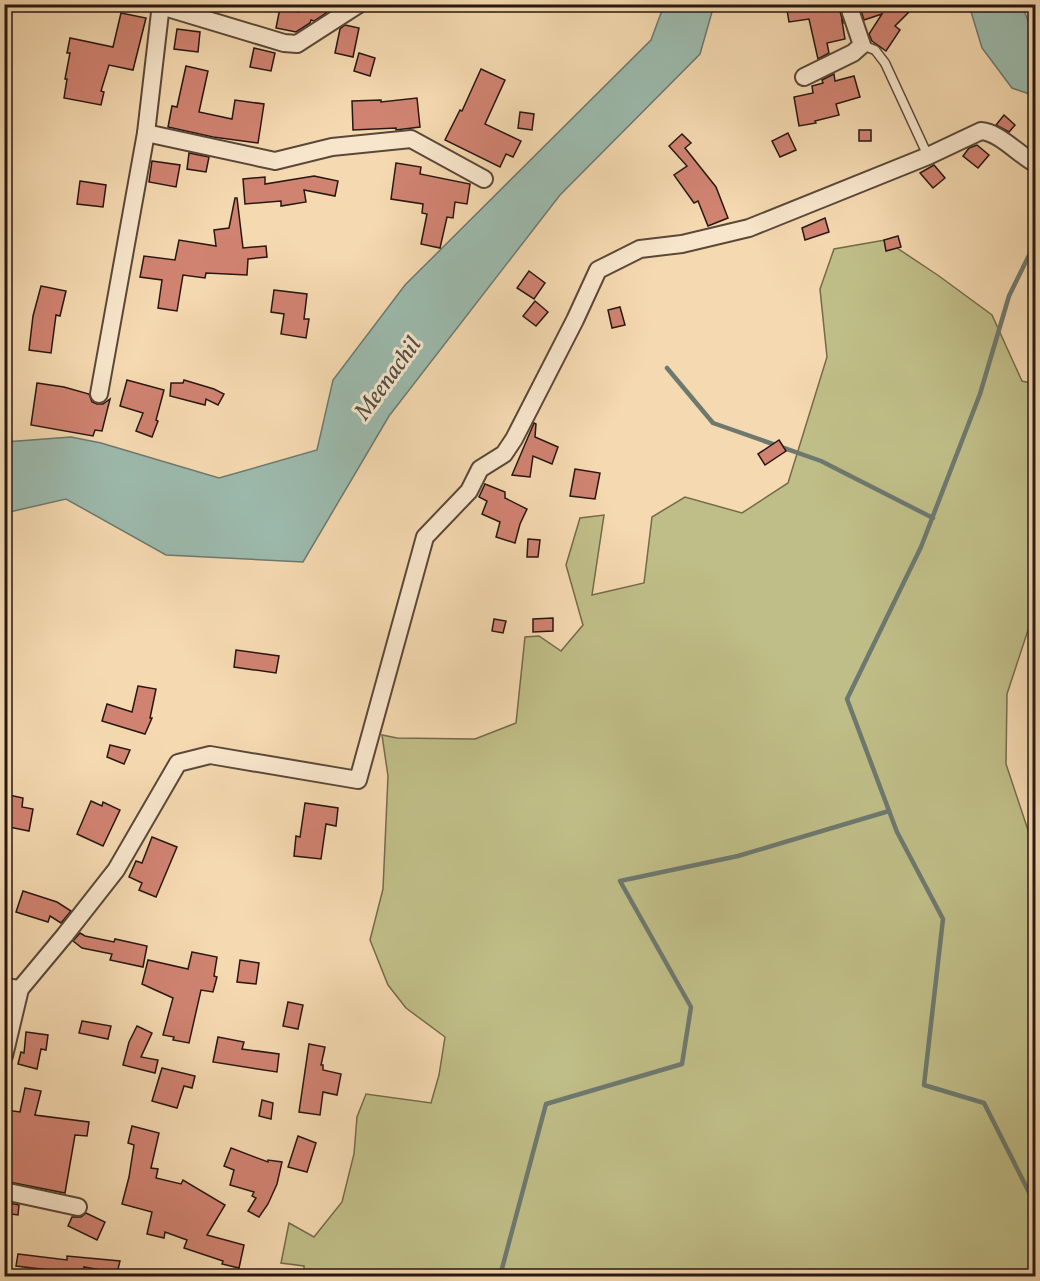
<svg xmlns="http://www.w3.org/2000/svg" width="1040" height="1281" viewBox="0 0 1040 1281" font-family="Vollkorn,serif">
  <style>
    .green { fill: #c0be88; stroke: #746a4c; stroke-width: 1.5 }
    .water { fill: #9cbaad; stroke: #6d796f; stroke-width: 1.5 }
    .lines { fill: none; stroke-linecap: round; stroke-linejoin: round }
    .stream { stroke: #6d796f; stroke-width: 4.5 }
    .building { fill: #d18372; stroke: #271711; stroke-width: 1.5 }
    .service-casing { stroke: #5a4839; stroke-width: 11 }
    .minor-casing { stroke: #5a4839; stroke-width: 20 }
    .service { stroke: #f8e6cc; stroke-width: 8 }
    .minor { stroke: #f8e6cc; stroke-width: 16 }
    .labels { text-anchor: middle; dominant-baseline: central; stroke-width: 6; stroke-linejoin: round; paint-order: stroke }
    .water-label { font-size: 24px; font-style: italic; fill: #505048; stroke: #f8e6cc }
  </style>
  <rect width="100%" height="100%" fill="#f5d9b0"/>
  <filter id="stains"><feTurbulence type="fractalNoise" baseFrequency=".00333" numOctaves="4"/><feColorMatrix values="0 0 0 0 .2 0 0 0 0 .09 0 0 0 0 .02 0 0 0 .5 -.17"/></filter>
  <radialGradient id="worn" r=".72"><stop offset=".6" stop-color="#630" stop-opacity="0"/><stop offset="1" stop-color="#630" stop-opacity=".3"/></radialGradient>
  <polygon class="green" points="885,240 939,276 992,315 1022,381 1035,384 1035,617 1030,624 1007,694 1006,764 1030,836 1035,841 1035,1276 304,1276 304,1266 281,1263 289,1223 314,1237 342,1202 354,1154 357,1117 366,1094 431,1103 439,1075 445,1037 406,1008 388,985 370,940 383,889 388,776 382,735 397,738 475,739 516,723 525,637 539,636 561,651 583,625 566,565 580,518 604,515 592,595 644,583 652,517 685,497 742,513 788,483 827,357 820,289 834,249"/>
  <g class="water">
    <polygon points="664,5 714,5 700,54 560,195 389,416 303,562 166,555 66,499 5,513 5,442 71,437 101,443 219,478 317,450 333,380 405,285 651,40"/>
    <polygon points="969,5 1022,5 1030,26 1035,28 1035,96 1012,88 982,48"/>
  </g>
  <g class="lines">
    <g class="stream">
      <polyline points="1036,241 1009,296 980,394 921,547 847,699 897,832 943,919 924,1085 984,1103 1036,1206"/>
      <polyline points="667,368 713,423 821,461 933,518"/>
      <polyline points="500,1276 546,1104 682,1064 691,1007 620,881 738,856 889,811"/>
    </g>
  </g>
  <g class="building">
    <polygon points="307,4 328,4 326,13 314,21 311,20 310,23 296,32 276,28 280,8 299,12 300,9 305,10"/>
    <polygon points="786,4 838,4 843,22 842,21 845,39 827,43 829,53 818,59 809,19 789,22"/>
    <polygon points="859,4 917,4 895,26 900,30 886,51 872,41 869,34 882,14 864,20"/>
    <polygon points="121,13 146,18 133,70 109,65 101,91 104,92 101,105 64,98 67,79 65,79 70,53 67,53 70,38 113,47"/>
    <polygon points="345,25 359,28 353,57 335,53 340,29"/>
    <polygon points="177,29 200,32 198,52 174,49"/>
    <polygon points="254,48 275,53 271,71 250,67"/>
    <polygon points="359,53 375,58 370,76 354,71"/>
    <polygon points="186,66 208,71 199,112 232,119 235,100 264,104 258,143 213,137 168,127 172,106 177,107"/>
    <polygon points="481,69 505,80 485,124 521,141 513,157 506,154 500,167 445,140 460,110 462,111"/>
    <polygon points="834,74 835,81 854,76 860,97 836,104 839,115 815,121 816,123 799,126 794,97 813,93 812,86 823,83 822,80"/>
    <polygon points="417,98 420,127 396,130 396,128 353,130 352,101 381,100 381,102"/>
    <polygon points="520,112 534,114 532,130 518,128"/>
    <polygon points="1004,115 1015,125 1009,132 996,125"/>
    <rect x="859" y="130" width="12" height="11"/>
    <polygon points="788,133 796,150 780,157 772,141"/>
    <polygon points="682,134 691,143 685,148 716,187 728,218 708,226 698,201 694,203 674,175 687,166 669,146"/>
    <polygon points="977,145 989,155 978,168 963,156 969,148"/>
    <polygon points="189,153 209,157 206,172 187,169"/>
    <polygon points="152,161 180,165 176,187 149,182"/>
    <polygon points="396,163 421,167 420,174 470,184 467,204 455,202 453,218 447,217 440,248 421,244 427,214 422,213 423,204 391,199"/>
    <polygon points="934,165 945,178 933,188 920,173"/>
    <polygon points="314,176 338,181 335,196 304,190 306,202 281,206 281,201 245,204 243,179 265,177 265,184"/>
    <polygon points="80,181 106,185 103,207 77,204"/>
    <polygon points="235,198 237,198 243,248 266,246 267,257 248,259 247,275 206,273 205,278 183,275 177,311 158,308 162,280 140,277 144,256 175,260 179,240 216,246 214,230 229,228"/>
    <polygon points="825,218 829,232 805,240 802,228"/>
    <polygon points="898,236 901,247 886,251 884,240"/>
    <polygon points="529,271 545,283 534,299 517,288"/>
    <polygon points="41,286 66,291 60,316 56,315 51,353 29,350 33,316"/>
    <polygon points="274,290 307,294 304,319 309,319 306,338 281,334 284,314 271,312"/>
    <polygon points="535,301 548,312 536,326 523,316"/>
    <polygon points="620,307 625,325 612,328 608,310"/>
    <polygon points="127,380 164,390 156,420 158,421 152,437 136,431 143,413 120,406"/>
    <polygon points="184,380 214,389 224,394 218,405 206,399 205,405 170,396 171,383 183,383"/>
    <polygon points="37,383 64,387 89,394 92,402 97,404 103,404 110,399 102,431 95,430 93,436 31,425"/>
    <polygon points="534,423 536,424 535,437 558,447 552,464 533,456 530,477 512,475"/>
    <polygon points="779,440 786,451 765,465 758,454"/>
    <polygon points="575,469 600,473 595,499 570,496"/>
    <polygon points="485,484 505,492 505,498 527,509 520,524 515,543 496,537 500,522 482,514 487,501 479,497"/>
    <polygon points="528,539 540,540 538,557 527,557"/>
    <polygon points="553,618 553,631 533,632 533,619"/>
    <polygon points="494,619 506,621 503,633 492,631"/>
    <polygon points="236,650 279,656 276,673 234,667"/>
    <polygon points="138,686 156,689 150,718 152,718 145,734 102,721 107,704 132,712"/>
    <polygon points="110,745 130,750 124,764 107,757"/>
    <polygon points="9,795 23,798 22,807 33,809 29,831 4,826"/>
    <polygon points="91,801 102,806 103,802 120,810 103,846 77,834"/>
    <polygon points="305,803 338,808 336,826 326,824 321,859 294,856 296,836 300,837"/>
    <polygon points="152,837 177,847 156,897 139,890 142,883 129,877 136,861 142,863"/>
    <polygon points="23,891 57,902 71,911 61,923 50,916 48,922 16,912"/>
    <polygon points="80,933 85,936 114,942 115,939 147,946 143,967 110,960 112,954 82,948 73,941"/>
    <polygon points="192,952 217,957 214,976 217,977 213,992 201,990 189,1043 173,1040 174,1037 163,1035 173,998 142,984 148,960 188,969"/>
    <polygon points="240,960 259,963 256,984 237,982"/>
    <polygon points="288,1002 303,1005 298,1029 283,1026"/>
    <polygon points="82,1021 111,1026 108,1039 79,1033"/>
    <polygon points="137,1026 152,1033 141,1057 158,1060 155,1073 123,1065 129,1042"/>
    <polygon points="26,1032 48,1035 46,1050 41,1049 37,1069 18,1064 21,1052 24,1053"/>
    <polygon points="218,1037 244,1042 242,1049 279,1054 277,1072 213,1062"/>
    <polygon points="309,1044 325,1047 321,1065 323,1065 323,1070 341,1074 337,1095 323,1092 320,1115 299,1112"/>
    <polygon points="162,1068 195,1076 192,1088 184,1086 177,1108 152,1101"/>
    <polygon points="25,1088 41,1091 35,1115 89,1122 87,1136 75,1135 65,1193 4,1181 6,1110 20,1112"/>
    <polygon points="262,1100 273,1103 271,1119 259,1116"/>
    <polygon points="132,1126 159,1133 151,1168 158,1169 156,1178 181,1184 183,1180 225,1205 207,1235 244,1245 239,1268 222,1264 223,1261 184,1248 187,1240 165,1232 164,1238 147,1234 152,1212 122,1204 129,1177 134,1145 128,1143"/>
    <polygon points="298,1136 316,1143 307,1172 288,1167"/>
    <polygon points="231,1148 268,1162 268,1160 282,1162 277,1184 268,1204 259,1217 248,1211 256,1198 252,1196 254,1192 230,1185 234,1170 224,1166"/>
    <polygon points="4,1202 19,1205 18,1215 4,1213"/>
    <polygon points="86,1213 105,1222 97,1240 68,1226 72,1217 81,1217"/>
    <polygon points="18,1254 67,1260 67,1256 120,1261 117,1273 84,1267 83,1276 66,1276 66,1272 16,1266"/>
  </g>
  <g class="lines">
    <g class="service-casing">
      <polyline id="service" points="862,45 875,50 885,63 928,156"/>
    </g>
    <g class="minor-casing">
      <g id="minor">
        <polyline points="161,6 284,43 297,44 359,4"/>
        <polyline points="804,77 853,53 862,45 848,4"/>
        <polyline points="146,133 275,161 332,147 411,139 484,179"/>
        <polyline points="99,394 146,133 161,4"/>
        <polyline points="4,987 20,989"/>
        <path d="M 4,1056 L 20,989 L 65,935 L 116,870 L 178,763 L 210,755 L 358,780 L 425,537 L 469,491 L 480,469 L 504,454 L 514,439 L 575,320 L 598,270 L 640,249 L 682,244 L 749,228 L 928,156 L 981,131 C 999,132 1019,155 1036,164"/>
        <polyline points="4,1191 78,1207"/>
      </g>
    </g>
    <use href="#service" class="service"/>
    <use href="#minor" class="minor"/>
  </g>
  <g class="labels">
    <g class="water-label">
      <text transform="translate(389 379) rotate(-54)">Meenachil</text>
    </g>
  </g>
  <rect width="1040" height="1281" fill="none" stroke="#f5d9b0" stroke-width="24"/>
  <rect x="6" y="6" width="1028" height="1269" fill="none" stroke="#271711" stroke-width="3"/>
  <rect x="12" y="12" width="1016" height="1257" fill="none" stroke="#271711" stroke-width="1.5"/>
  <rect width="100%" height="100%" filter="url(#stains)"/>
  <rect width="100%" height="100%" fill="url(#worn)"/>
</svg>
